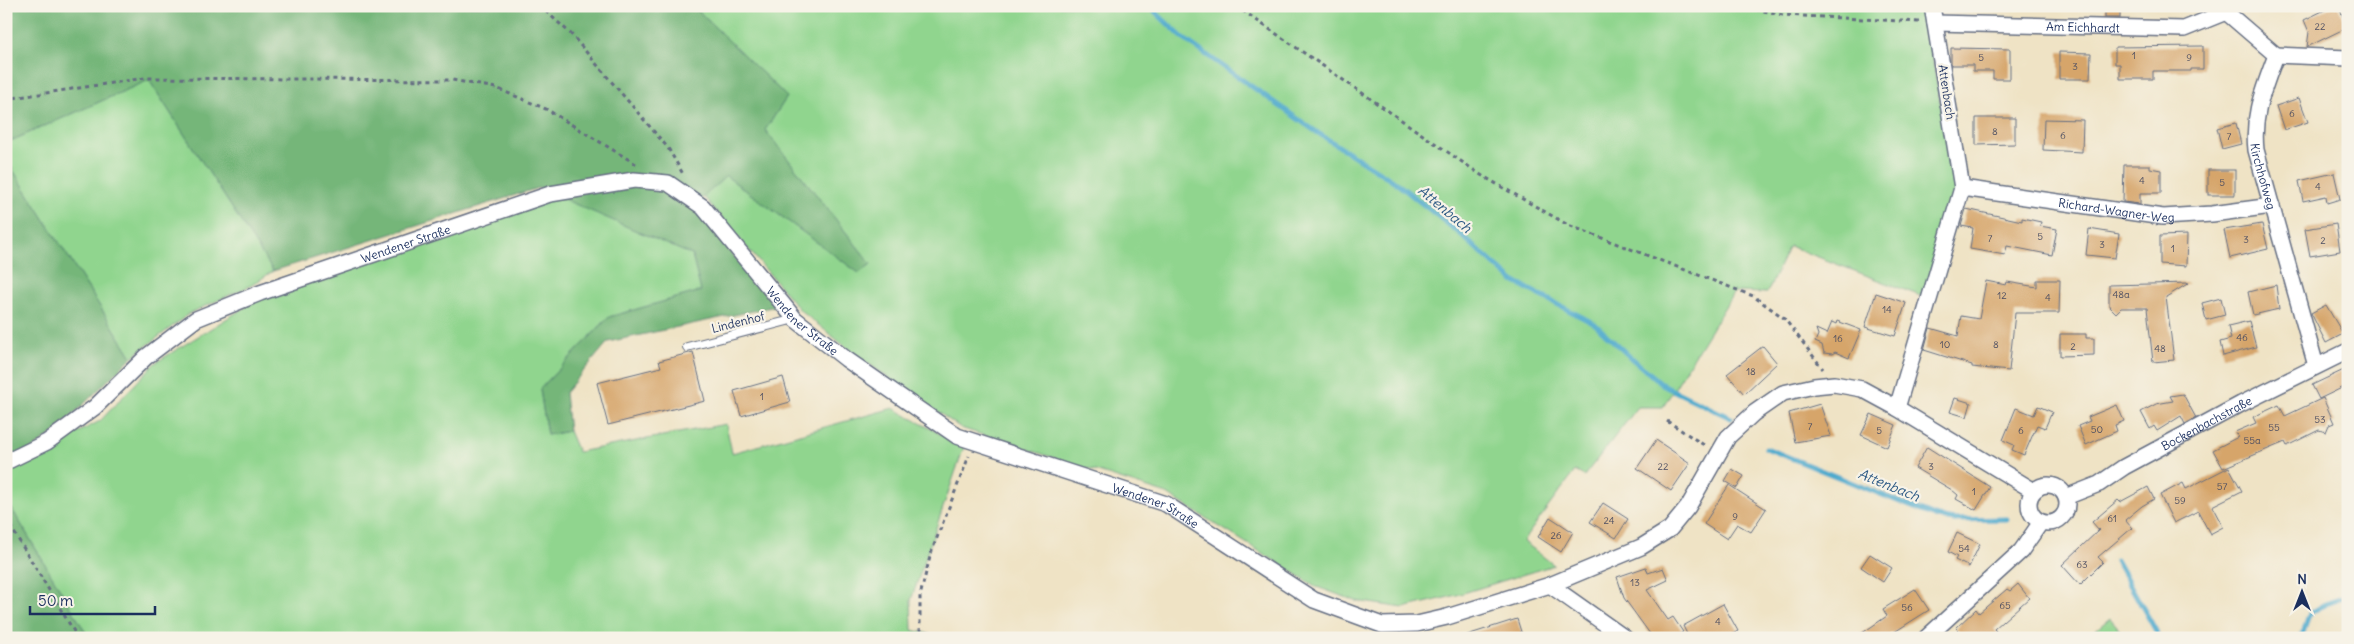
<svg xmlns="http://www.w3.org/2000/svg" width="2354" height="644" viewBox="0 0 2354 644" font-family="Delius,sans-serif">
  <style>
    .green { fill: #90d58e; stroke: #568276 }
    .forest { fill: #74b679; stroke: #48726c }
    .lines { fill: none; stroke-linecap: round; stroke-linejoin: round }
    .stream { stroke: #4faacd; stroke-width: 5 }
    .building { fill: #d6a56a }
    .lane-casing { stroke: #656e82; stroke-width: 10 }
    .street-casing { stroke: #656e82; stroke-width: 18 }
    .path { stroke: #656e82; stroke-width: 3; stroke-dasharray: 4 4; stroke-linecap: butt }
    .lane { stroke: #fff; stroke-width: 8 }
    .street { stroke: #fff; stroke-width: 15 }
    .labels { text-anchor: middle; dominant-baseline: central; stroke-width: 4.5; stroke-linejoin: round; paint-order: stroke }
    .number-label { font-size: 10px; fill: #4a4c61 }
    .street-label { font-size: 12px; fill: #1b2f5e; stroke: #f7f3e8 }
    .water-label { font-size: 14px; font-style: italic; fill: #2d5a85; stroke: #f7f3e8 }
  </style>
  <rect width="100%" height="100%" fill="#f7f3e8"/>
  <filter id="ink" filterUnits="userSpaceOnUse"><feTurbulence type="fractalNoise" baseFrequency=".02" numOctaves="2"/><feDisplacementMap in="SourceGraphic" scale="10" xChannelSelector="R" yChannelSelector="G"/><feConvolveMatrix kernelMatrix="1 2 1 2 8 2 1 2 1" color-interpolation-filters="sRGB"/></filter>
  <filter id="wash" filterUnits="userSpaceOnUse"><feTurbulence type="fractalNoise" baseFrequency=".0096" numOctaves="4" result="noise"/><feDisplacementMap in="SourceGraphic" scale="20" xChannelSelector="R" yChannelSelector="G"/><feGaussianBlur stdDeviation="1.12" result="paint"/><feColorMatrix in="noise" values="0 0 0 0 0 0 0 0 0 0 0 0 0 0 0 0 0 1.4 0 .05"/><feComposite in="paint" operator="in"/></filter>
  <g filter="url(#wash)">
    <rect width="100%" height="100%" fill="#efe3c5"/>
    <g class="green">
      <polygon points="693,6 1923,6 1957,196 1926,298 1789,246 1767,293 1734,292 1663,407 1638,407 1584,476 1575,471 1523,541 1554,565 1457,595 1404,608 1356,601 1317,587 1167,494 961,428 856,355 801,311 703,196 726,176 859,273 871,264 765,130 787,97"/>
      <polygon points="149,80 273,271 252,285 190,313 132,357 6,159 6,143"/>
      <polygon points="555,195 692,255 701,291 609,317 540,389 547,435 569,431 578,452 726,424 732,453 893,408 964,447 911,600 912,630 947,638 89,638 6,499 6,470 100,421 155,363 260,298"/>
      <polygon points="2110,618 2127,638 2086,638"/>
    </g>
    <g class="forest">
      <polygon points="6,6 693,6 787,97 765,130 871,264 859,273 726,176 693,207 776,306 608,342 565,393 569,431 547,435 540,389 609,317 701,291 692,255 538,188 273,271 149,80 6,143"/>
      <polygon points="6,159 132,357 54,433 6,467"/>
      <polygon points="6,499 89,638 6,638"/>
    </g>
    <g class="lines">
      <g class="stream">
        <polyline points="1149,6 1184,39 1318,133 1395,182 1458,232 1513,281 1595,324 1631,358 1666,387 1731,418"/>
        <polyline points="1766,448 1937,517 1954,520 2007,519"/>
        <polyline points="2116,560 2160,638"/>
        <polyline points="2301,638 2310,613 2325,604 2348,596"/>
      </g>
    </g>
    <g id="blocks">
      <g class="building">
        <rect x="2105" y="6" width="15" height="12"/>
        <polygon points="2333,6 2338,6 2348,27 2307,47 2309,32 2304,20"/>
        <polygon points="2203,46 2203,69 2191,69 2191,71 2153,71 2153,79 2120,79 2120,64 2115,64 2115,47"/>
        <polygon points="1951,48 2010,49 2010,79 1993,79 1993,71 1973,71 1973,65 1951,65"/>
        <polygon points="2059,52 2091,53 2090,79 2059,79"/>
        <polygon points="2299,98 2308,122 2284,130 2276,106"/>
        <polygon points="1976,118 2015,118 2015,144 1976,145"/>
        <polygon points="2044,119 2083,120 2082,152 2043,150"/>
        <polygon points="2236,123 2241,144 2222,149 2217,128"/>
        <polygon points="2124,165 2150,165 2150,168 2161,170 2161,193 2140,193 2140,204 2123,202"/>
        <rect x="2208" y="170" width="27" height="25"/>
        <polygon points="2334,173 2340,199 2327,203 2326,196 2303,201 2299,181"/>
        <polygon points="1966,209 2022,221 2022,218 2041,222 2040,226 2057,229 2052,255 2007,246 2005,255 1970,249 1973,228 1961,226"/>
        <polygon points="2262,224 2268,249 2230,258 2224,230"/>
        <polygon points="2336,224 2340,251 2310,256 2305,229"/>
        <polygon points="2089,229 2119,234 2115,258 2086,255"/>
        <polygon points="2187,235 2186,266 2160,264 2160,236"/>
        <polygon points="2037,280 2060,280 2059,313 2015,313 2009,371 1972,367 1972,365 1924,350 1930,328 1958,336 1961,316 1979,319 1986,281 2006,285 2007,282 2037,287"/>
        <polygon points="2189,283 2166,297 2174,360 2153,362 2147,308 2121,308 2116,313 2109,306 2109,285"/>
        <polygon points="2276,285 2279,309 2253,315 2248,292"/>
        <polygon points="1876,293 1906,303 1895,336 1865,327"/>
        <polygon points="2221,298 2225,315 2206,320 2202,303"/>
        <polygon points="2326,305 2343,334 2326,343 2311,313"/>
        <polygon points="1837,321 1861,330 1849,358 1835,352 1832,354 1824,353 1822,345 1815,342 1818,335 1816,329 1827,334 1832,322 1836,324"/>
        <polygon points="2249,321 2256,347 2223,356 2220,342 2231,339 2228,326"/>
        <polygon points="2060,334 2086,334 2086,338 2094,338 2094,355 2060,356"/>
        <polygon points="1763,346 1777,363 1744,394 1727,374"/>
        <polygon points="693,352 705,401 608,425 597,383 661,367 659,361"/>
        <polygon points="2348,368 2348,385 2319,399 2312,385"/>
        <polygon points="783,377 790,402 741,416 734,391"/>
        <polygon points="2183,394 2196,418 2185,424 2181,416 2157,431 2154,426 2150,429 2141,412 2156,404 2173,401 2170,396"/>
        <polygon points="1955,398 1971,403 1967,417 1950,412"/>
        <polygon points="2323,398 2334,423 2329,425 2326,432 2319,430 2287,446 2285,442 2223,468 2213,450 2238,437 2235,432 2256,423 2253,417 2279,405 2285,416"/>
        <polygon points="1820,404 1831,436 1795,442 1789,413"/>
        <polygon points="2117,405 2124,421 2115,425 2117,431 2086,445 2078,426 2090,421 2088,417"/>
        <polygon points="2038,406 2052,412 2045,428 2037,425 2024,455 2012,450 2014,445 2003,440 2016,408 2034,415"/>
        <polygon points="1871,414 1896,425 1887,447 1861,435"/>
        <polygon points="1656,440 1690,463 1671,491 1637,468"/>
        <polygon points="1927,447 1990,487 1976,510 1956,499 1958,495 1952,490 1915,468"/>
        <polygon points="2229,467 2242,491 2212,506 2223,527 2210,534 2198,511 2174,523 2160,495 2183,483 2186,489"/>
        <polygon points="1732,469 1744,476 1737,488 1725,481"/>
        <polygon points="1729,485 1766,509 1751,532 1737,524 1727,539 1704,524"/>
        <polygon points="2148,487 2154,499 2142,506 2125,520 2132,528 2098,557 2103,562 2080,585 2062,565 2099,530 2092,522 2118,500 2120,502"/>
        <polygon points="1603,503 1628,519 1616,538 1590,522"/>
        <polygon points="1550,517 1573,532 1561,552 1538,537"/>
        <polygon points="1957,533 1980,544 1969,567 1955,560 1957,557 1948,552"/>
        <polygon points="1870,554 1892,568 1883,582 1861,567"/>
        <polygon points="1646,567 1648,573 1663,568 1668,580 1647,590 1668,620 1673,617 1683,632 1674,638 1653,638 1624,598 1617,577"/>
        <polygon points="2018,584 2029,598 1994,629 2002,638 1952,638 1959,631 1956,628 1976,609 1979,613 2007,589 2010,591"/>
        <polygon points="1915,589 1929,610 1885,638 1855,638 1887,616 1883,609"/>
        <polygon points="1723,604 1738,631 1725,638 1689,638 1683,626"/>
        <polygon points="1517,619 1523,638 1468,638 1467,635"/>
      </g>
    </g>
  </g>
  <g filter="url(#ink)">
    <use href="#blocks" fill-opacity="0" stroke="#656e82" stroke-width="1"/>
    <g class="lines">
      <g class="lane-casing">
        <polyline id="lane" points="687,347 795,319"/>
      </g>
      <g class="street-casing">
        <g id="street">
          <path id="s1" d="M 2223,6 L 2226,12 L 2276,55 C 2264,89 2252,114 2256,150 L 2316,366"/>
          <path id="s2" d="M 1935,23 L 2184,29 L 2226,12"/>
          <polyline points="2276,55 2348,58"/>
          <path id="s3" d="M 1962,188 L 2163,217 L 2212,214 L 2272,206"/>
          <polyline points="1897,408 1962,188 1932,6"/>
          <path id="s4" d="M 6,462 L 47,442 L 95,407 L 146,357 L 196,319 L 260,293 L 550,194 L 634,180 L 668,183 L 703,207 L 795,319 L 846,359 L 957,436 L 1166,504 L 1314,600 L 1382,625 L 1417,624 L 1447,617 L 1550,585 L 1641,547 L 1670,529 L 1688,507 L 1728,437 L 1754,413 L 1783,393 L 1814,386 L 1834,384 L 1862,389 L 1897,408 L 2034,491"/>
          <circle cx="2048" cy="504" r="19"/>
          <path id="s5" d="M 2066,497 L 2099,484 L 2124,467 L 2241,404 L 2348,351"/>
          <polyline points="1550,585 1625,638"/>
          <polyline points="1926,638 2021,551 2041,522"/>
        </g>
      </g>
      <g class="path">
        <polyline points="540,6 570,33 668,148 683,174"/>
        <polyline points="1236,6 1481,175 1568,225 1753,296 1784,318 1823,369"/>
        <polyline points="1740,6 1783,15 1921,22"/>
        <polyline points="6,99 145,78 452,80 496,88 546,109 636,164"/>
        <polyline points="1667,421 1707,447"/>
        <polyline points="6,519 78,638"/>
        <polyline points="945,638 920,630 920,596 931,553 969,456"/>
      </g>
      <use href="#lane" class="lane"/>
      <use href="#street" class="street"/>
    </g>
  </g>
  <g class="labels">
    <g class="number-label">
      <text x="2320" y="26">22</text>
      <text x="2134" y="55">1</text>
      <text x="1981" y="57">5</text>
      <text x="2189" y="57">9</text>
      <text x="2075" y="66">3</text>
      <text x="2292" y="113">6</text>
      <text x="1995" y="131">8</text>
      <text x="2063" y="135">6</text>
      <text x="2229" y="136">7</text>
      <text x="2142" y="180">4</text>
      <text x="2222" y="182">5</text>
      <text x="2318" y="186">4</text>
      <text x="2040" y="236">5</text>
      <text x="1990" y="238">7</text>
      <text x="2246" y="239">3</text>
      <text x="2323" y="240">2</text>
      <text x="2102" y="244">3</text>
      <text x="2173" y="248">1</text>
      <text x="2121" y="294">48a</text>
      <text x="2002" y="295">12</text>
      <text x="2048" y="297">4</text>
      <text x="1887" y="309">14</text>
      <text x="2242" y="337">46</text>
      <text x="1838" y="338">16</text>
      <text x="1945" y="344">10</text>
      <text x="1996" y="344">8</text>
      <text x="2073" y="346">2</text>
      <text x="2160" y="348">48</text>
      <text x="1751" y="371">18</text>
      <text x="762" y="396">1</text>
      <text x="2320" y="419">53</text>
      <text x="1810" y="426">7</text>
      <text x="2274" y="427">55</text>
      <text x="2097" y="429">50</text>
      <text x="1879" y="430">5</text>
      <text x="2021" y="430">6</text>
      <text x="2252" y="440">55a</text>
      <text x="1663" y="466">22</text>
      <text x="1931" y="466">3</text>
      <text x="2222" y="486">57</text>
      <text x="1974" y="491">1</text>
      <text x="2180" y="500">59</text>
      <text x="1735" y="516">9</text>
      <text x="2112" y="518">61</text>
      <text x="1609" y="520">24</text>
      <text x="1556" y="535">26</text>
      <text x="1964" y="548">54</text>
      <text x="2082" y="564">63</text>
      <text x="1635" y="582">13</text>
      <text x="2005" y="605">65</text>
      <text x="1907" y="607">56</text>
      <text x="1718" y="621">4</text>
    </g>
    <g class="street-label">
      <text stroke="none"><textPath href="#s2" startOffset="148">Am Eichhardt</textPath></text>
      <text transform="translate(1947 92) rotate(81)">Attenbach</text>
      <text stroke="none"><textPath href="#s1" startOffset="198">Kirchhofweg</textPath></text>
      <text stroke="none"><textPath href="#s3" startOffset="156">Richard-Wagner-Weg</textPath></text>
      <text stroke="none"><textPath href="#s4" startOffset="462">Wendener Straße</textPath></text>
      <text stroke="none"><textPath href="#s4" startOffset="928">Wendener Straße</textPath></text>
      <text transform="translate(738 322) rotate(-14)">Lindenhof</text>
      <text stroke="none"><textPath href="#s5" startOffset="159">Bockenbachstraße</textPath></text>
      <text stroke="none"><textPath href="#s4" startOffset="1332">Wendener Straße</textPath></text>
    </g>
    <g class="water-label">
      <text transform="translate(1445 209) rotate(40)">Attenbach</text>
      <text transform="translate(1889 485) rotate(22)">Attenbach</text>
    </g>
  </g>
  <rect width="2354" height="644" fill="none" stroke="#f7f3e8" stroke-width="25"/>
  <g transform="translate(2302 592)" stroke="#f7f3e8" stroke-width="4" paint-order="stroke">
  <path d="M0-4L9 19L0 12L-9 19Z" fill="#1b2f5e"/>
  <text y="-8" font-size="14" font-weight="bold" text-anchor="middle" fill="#1b2f5e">N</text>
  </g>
  <path d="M30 606v8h125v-8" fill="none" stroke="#1b2f5e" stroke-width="2.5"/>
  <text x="38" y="606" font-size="15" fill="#1b2f5e" stroke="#f7f3e8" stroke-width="4" paint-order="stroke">50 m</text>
</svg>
